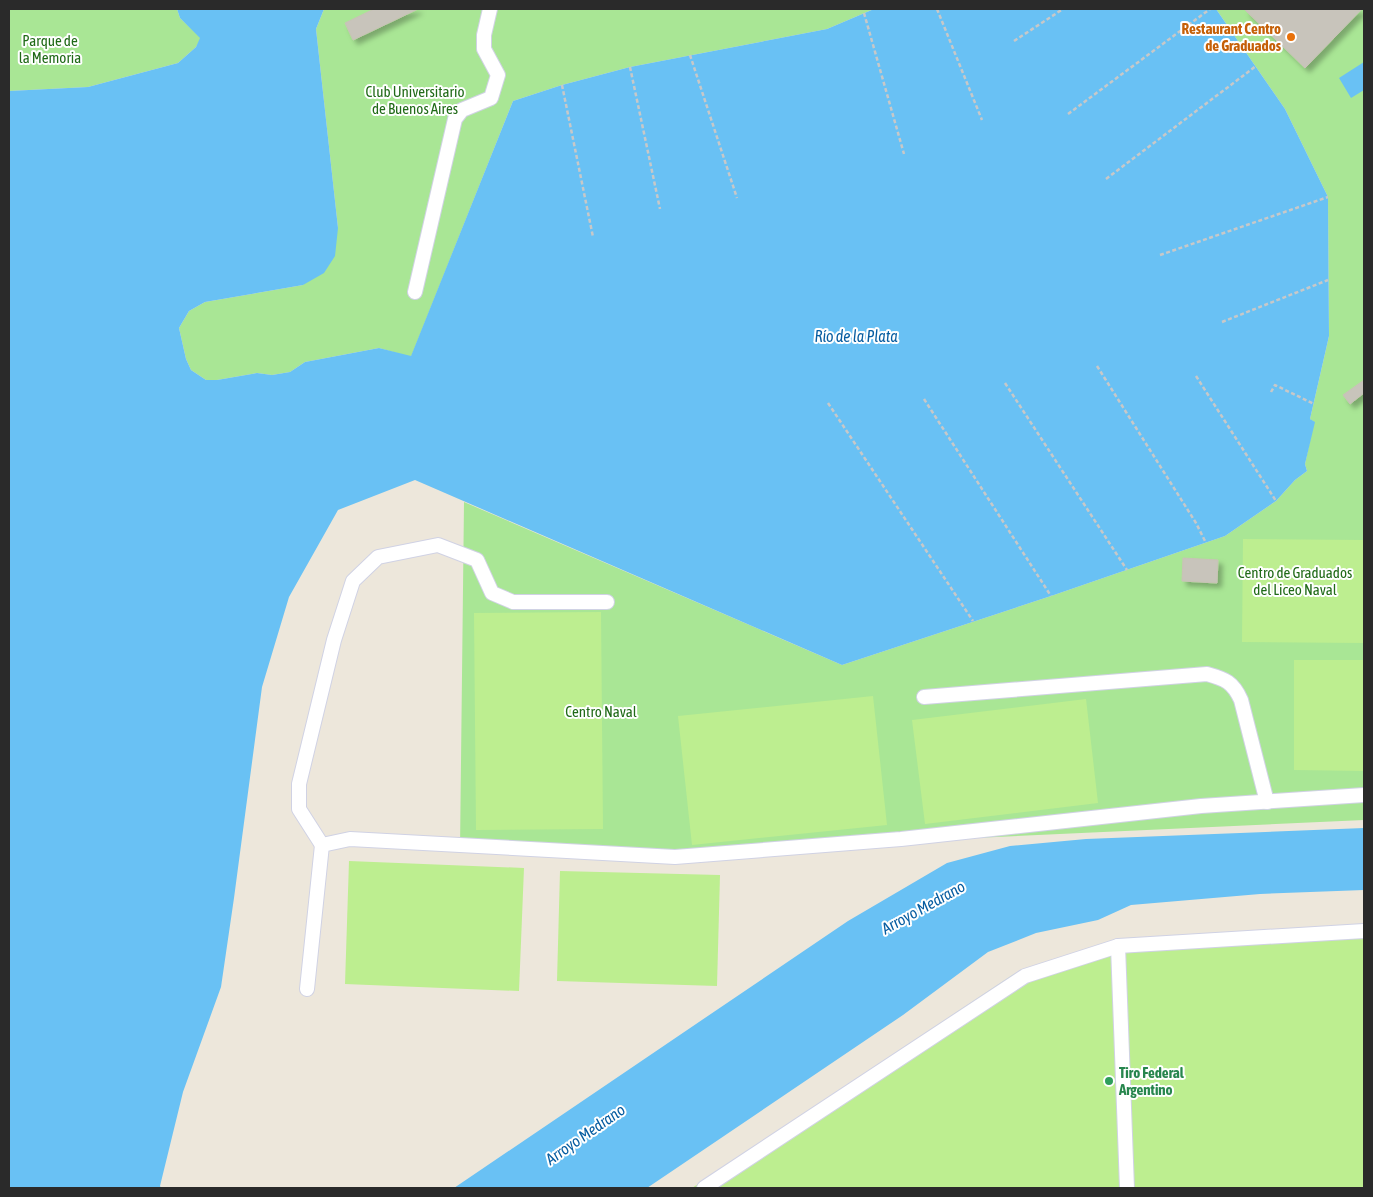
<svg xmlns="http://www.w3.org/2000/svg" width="1373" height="1197" viewBox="0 0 1373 1197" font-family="'Asap Condensed',sans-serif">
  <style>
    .green { fill: #a9e695 }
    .pitch { fill: #bdee90 }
    .water { fill: #69c1f4 }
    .building { fill: #c8c4bb; stroke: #c8c3b5; filter: url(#shadow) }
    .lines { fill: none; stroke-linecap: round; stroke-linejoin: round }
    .minor-casing { stroke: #d0d2e4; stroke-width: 16 }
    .path { stroke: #c8c8c8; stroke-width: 2.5; stroke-dasharray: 4 2.5; stroke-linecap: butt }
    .minor { stroke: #fff; stroke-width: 14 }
    .food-dot { fill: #e8710a; stroke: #fff; stroke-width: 2 }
    .leisure-dot { fill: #2e9e5b; stroke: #fff; stroke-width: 2 }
    .labels { text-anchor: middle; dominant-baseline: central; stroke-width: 4; stroke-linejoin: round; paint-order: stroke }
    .food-label { font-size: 15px; font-weight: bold; fill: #c56008; stroke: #fff; text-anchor: end }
    .park-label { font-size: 15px; fill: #206a17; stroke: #fff }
    .leisure-label { font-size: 15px; font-weight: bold; fill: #27864d; stroke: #fff; text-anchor: start }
    .water-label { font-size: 16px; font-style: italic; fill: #075da1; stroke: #fff }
  </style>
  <defs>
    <filter id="shadow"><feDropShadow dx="4.5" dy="4.5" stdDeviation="2.5" flood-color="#0004"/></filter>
  </defs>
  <rect width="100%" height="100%" fill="#ede7db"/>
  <g class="green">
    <polygon points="9,9 177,9 180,18 201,38 196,47 178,63 88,87 9,91"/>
    <polygon points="324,9 874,9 827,29 630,67 562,85 513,101 411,357 379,348 305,362 290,372 272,375 257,373 217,380 206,380 191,370 186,359 179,328 189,311 205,302 303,285 338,228 316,29"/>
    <polygon points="1216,9 1364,9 1364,820 673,852 460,849 464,502 842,665 1051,596 1225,536 1276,501 1295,480 1307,471 1305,464 1314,422 1310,419 1329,336 1328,197 1285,109"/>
  </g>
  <g class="pitch">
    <polygon points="1243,539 1364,540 1364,643 1242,642"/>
    <polygon points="601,612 603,829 476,830 474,613"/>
    <polygon points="1294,660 1364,660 1364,771 1294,770"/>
    <polygon points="873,696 887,825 692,845 678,716"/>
    <polygon points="1086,699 1098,803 925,824 912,720"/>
    <polygon points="349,861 524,868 519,991 345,984"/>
    <polygon points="560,871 720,875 717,986 557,981"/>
    <polygon points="1364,926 1364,1188 692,1188 1014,974 1128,938"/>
  </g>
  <g class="water">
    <polygon points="177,9 324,9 316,29 338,228 335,256 324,273 303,285 205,302 189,311 179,328 186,359 191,370 206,380 217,380 257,373 272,375 290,372 305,362 379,348 411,356 513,101 562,85 630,67 827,29 874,9 1216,9 1285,109 1328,197 1329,336 1310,419 1315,422 1305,464 1307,471 1295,480 1276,501 1225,536 1051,596 842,665 415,480 338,510 289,597 262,687 234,898 221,987 183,1092 160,1186 161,1188 9,1188 9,91 88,87 178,63 196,47 200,38 180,18"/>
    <polygon points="1364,62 1364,90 1351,98 1339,78"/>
    <polygon points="1364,828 1364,890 1260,894 1131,905 1098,920 1036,933 988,952 903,1015 647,1188 454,1188 848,921 947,863 1010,846 1086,839"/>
  </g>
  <g class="building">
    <polygon points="374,9 418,9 353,40 345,23"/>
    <polygon points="1246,9 1360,9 1361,10 1305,68 1245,10"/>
    <polygon points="1364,380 1364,393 1350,404 1343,395"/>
    <polygon points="1183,558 1218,560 1217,583 1182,581"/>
  </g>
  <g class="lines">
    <g class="minor-casing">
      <g id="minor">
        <polyline points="415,292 455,119 462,110 491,98 498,75 484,49 484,35 490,9"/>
        <path d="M 924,697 L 1207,674 C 1225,679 1233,682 1241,700 L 1267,802"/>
        <polyline points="322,845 299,809 299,784 334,640 353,581 378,557 438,545 477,560 492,593 513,602 607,602"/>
        <polyline points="1118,946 1127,1188"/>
        <polyline points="307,989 322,845 350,839 675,857 901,839 1201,806 1364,795"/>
        <polyline points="704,1188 1025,976 1118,946 1364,931"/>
      </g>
    </g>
    <g class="path">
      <polyline points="937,9 982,120"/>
      <polyline points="864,13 904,154"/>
      <polyline points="1014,41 1063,9"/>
      <polyline points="690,55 737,198"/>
      <polyline points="630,67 660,209"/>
      <polyline points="562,85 593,237"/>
      <polyline points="1068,114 1210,9"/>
      <polyline points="1106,179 1256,66"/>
      <polyline points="1160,255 1328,197"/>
      <polyline points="1222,322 1328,280"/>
      <polyline points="1097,366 1196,523 1206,543"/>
      <polyline points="1196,376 1276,501"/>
      <polyline points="1005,383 1127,570"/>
      <polyline points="1271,392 1275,385 1314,404"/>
      <polyline points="924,399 1051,596"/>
      <polyline points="828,403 973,621"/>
    </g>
    <use href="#minor" class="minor"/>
  </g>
  <circle class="food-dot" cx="1291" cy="37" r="5"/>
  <circle class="leisure-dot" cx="1109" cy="1081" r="5"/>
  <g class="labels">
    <g class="food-label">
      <text x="1281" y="28">Restaurant Centro<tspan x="1281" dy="17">de Graduados</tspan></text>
    </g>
    <g class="park-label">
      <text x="50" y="40">Parque de<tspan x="50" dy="17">la Memoria</tspan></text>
      <text x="415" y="91">Club Universitario<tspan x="415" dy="17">de Buenos Aires</tspan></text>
      <text x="1295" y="572">Centro de Graduados<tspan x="1295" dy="17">del Liceo Naval</tspan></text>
      <text x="601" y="711">Centro Naval</text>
    </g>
    <g class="leisure-label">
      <text x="1119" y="1072">Tiro Federal<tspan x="1119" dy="17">Argentino</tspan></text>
    </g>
    <g class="water-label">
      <text x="856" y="336">Río de la Plata</text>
      <text transform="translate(923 907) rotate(-29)">Arroyo Medrano</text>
      <text transform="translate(585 1134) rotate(-35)">Arroyo Medrano</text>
    </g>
  </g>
  <rect width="1373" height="1197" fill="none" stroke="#2a2a2a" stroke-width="20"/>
</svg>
